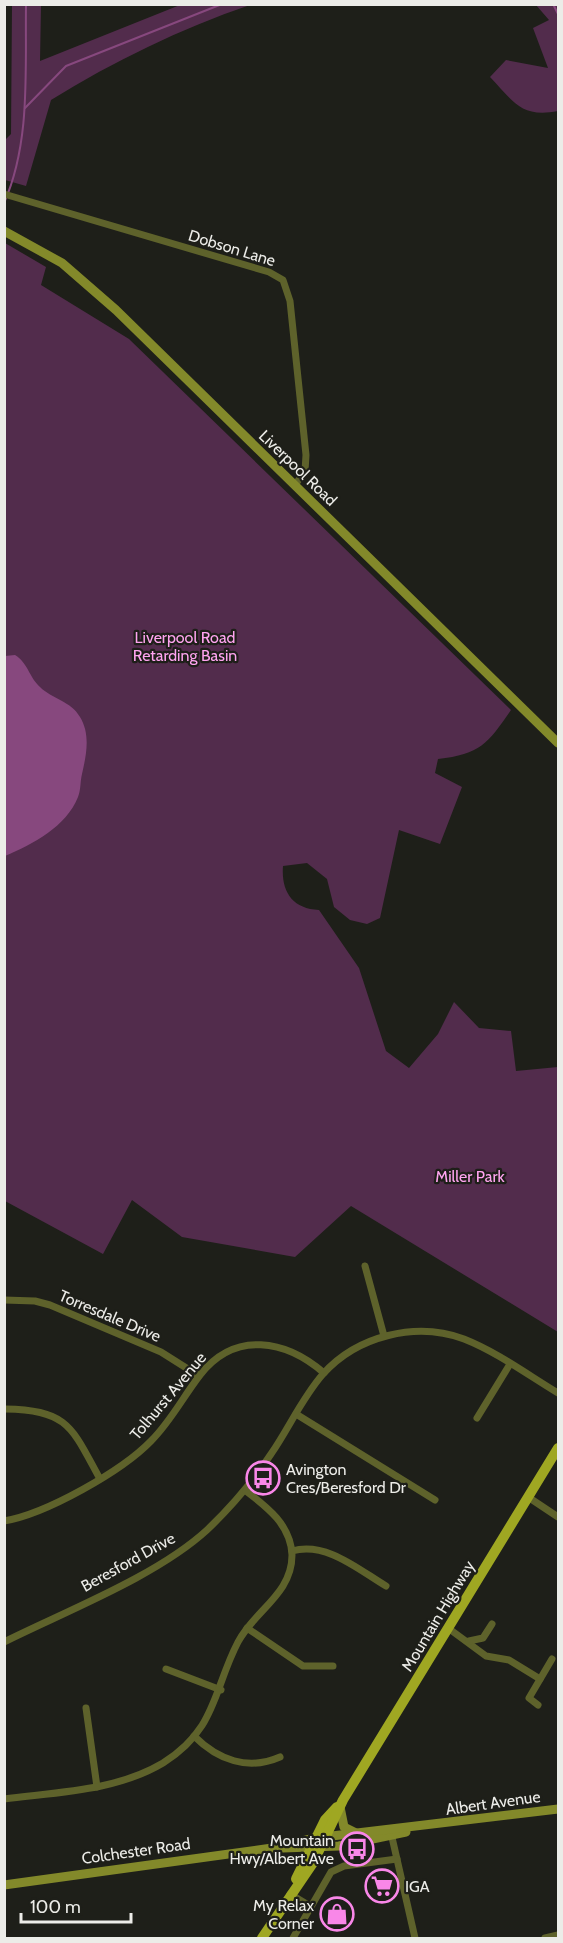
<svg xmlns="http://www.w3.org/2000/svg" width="563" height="1943" viewBox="0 0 563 1943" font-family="Cabin,sans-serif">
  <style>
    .green { fill: #522c4c }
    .water { fill: #87487e }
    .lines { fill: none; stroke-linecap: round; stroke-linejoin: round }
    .stream { stroke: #87487e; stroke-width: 2 }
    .minor { stroke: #5e622b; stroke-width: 7 }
    .secondary { stroke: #83892a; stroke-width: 9 }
    .primary { stroke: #9fa722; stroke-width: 10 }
    .labels { text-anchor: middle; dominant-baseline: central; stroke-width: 4.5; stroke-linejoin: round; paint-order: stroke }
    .street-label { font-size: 16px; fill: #ecece8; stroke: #1e1f19 }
    .park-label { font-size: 16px; fill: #ffa4f0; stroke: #1e1f19 }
    .poi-label { font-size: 16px; fill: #ecece8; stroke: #1e1f19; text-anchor: start }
  </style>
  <rect width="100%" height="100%" fill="#1e1f19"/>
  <g class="green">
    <path d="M 12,5 L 41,5 L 40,61 L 180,5 L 250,5 C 180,29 114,61 51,100 L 26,186 L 5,180 L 5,140 L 11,134 Z"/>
    <path d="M 536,5 L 558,5 L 558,111 C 521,118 514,102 490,77 L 506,60 L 548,68 L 533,28 L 549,20 Z"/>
    <path d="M 5,243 L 46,267 L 41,285 L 129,339 L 511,710 C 488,743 481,754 438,759 L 435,773 L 462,787 L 440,844 L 399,830 L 380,918 L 367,924 L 350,920 L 334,907 L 327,879 L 307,863 L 283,866 C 281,891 292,909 319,910 L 359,968 L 386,1051 L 409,1068 L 438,1034 L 454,1002 L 479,1028 L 511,1031 L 516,1071 L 558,1067 L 558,1332 L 351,1206 L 295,1257 L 182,1237 L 132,1200 L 103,1254 L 5,1201 Z"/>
  </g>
  <path class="water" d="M 15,655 C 28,663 29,677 40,687 C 52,699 71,701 80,717 C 91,735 86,756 82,774 C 80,782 81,790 78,797 C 66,827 33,844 5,856 L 5,656 Z"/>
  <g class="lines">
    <g class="stream">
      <polyline points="553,4 558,14"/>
      <polyline points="25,108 66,66 222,4"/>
      <path d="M 4,203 C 31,142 25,70 26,4"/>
    </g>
    <g class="minor">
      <polyline points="4,194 269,272 283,280 290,301 306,455 305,471 295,485"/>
      <polyline points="365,1266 384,1336"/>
      <polyline points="4,1300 35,1301 50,1305 161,1352 199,1376"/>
      <path d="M 5,1409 C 69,1410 72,1428 100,1479"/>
      <polyline points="296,1414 435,1500"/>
      <polyline points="477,1418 510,1364"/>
      <polyline points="528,1497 558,1517"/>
      <path d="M 4,1521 C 46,1514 122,1471 151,1441 C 171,1421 183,1397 200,1375 C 235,1330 286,1340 324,1373"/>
      <path d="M 292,1551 C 326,1541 359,1570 386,1586"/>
      <polyline points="247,1628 303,1666 333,1666"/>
      <polyline points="448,1628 486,1656 509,1660 540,1679"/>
      <polyline points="469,1641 483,1638 492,1624"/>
      <path d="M 4,1642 C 66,1611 157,1576 207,1530 C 231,1507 252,1483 271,1454 C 289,1428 302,1398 323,1374 C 357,1336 416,1321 464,1339 C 497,1352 528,1375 558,1393"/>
      <polyline points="166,1669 221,1690"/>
      <polyline points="538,1705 529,1698 552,1659"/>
      <polyline points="86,1708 97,1787"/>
      <path d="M 194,1736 C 218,1760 248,1771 280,1757"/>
      <path d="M 4,1799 C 58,1792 116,1791 163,1763 C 217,1729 213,1690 238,1642 C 255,1610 292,1594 292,1555 C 291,1525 267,1507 246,1491"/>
      <polyline points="391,1833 415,1938"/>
      <polyline points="290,1894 310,1906"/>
      <polyline points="293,1938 331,1872 344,1866 397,1859"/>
      <polyline points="545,1938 558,1935"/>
    </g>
    <g class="secondary">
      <polyline points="4,231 62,263 116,310 558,743"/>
      <polyline points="340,1807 344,1827 356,1833"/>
      <polyline points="283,1848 339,1846 406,1832"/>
      <polyline points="4,1885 272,1848 315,1838 558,1809"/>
    </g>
    <g class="primary">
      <polyline points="296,1879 325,1820 337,1807"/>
      <polyline points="262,1938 313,1863 343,1800 558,1448"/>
    </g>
  </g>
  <defs>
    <g id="bus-ring" transform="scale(1.725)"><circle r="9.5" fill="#1e1f19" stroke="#f987e8" stroke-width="1.5"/><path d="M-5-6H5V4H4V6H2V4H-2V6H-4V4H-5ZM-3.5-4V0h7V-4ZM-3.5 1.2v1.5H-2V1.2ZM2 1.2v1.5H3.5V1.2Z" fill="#f987e8"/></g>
    <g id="supermarket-ring" transform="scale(1.725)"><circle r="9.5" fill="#1e1f19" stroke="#f987e8" stroke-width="1.5"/><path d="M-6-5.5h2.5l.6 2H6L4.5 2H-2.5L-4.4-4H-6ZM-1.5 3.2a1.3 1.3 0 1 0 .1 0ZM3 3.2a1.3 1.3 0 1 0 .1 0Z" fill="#f987e8"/></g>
    <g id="shop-ring" transform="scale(1.725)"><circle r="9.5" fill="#1e1f19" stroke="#f987e8" stroke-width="1.5"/><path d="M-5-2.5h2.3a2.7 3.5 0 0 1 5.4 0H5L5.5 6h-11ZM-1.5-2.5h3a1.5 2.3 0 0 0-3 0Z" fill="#f987e8"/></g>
  </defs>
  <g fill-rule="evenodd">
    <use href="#bus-ring" x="263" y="1478"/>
    <use href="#bus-ring" x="357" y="1849"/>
    <use href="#supermarket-ring" x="382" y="1886"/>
    <use href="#shop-ring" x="337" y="1914"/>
  </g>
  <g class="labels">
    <g class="street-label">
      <text transform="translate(232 248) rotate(17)">Dobson Lane</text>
      <text transform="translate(298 468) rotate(44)">Liverpool Road</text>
      <text transform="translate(110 1316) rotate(23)">Torresdale Drive</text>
      <text transform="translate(168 1396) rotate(-50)">Tolhurst Avenue</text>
      <text transform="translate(128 1562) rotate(-29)">Beresford Drive</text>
      <text transform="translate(438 1616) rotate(-59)">Mountain Highway</text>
      <text transform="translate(493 1803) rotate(-8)">Albert Avenue</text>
      <text transform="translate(136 1851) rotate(-8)">Colchester Road</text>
    </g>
    <g class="park-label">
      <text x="185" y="637">Liverpool Road<tspan x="185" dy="18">Retarding Basin</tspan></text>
      <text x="470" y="1176">Miller Park</text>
    </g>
    <g class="poi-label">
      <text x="286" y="1469">Avington<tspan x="286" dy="18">Cres/Beresford Dr</tspan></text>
      <text x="334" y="1840" text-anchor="end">Mountain<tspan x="334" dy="18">Hwy/Albert Ave</tspan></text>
      <text x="405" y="1886">IGA</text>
      <text x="314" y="1905" text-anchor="end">My Relax<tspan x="314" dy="18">Corner</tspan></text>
    </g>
  </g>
  <rect width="563" height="1943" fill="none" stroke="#ecece8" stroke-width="12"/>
  <path d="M21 1913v9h110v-9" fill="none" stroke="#ecece8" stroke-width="3"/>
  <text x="30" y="1913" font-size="18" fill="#ecece8" stroke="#1e1f19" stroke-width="4.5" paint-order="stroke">100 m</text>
</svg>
